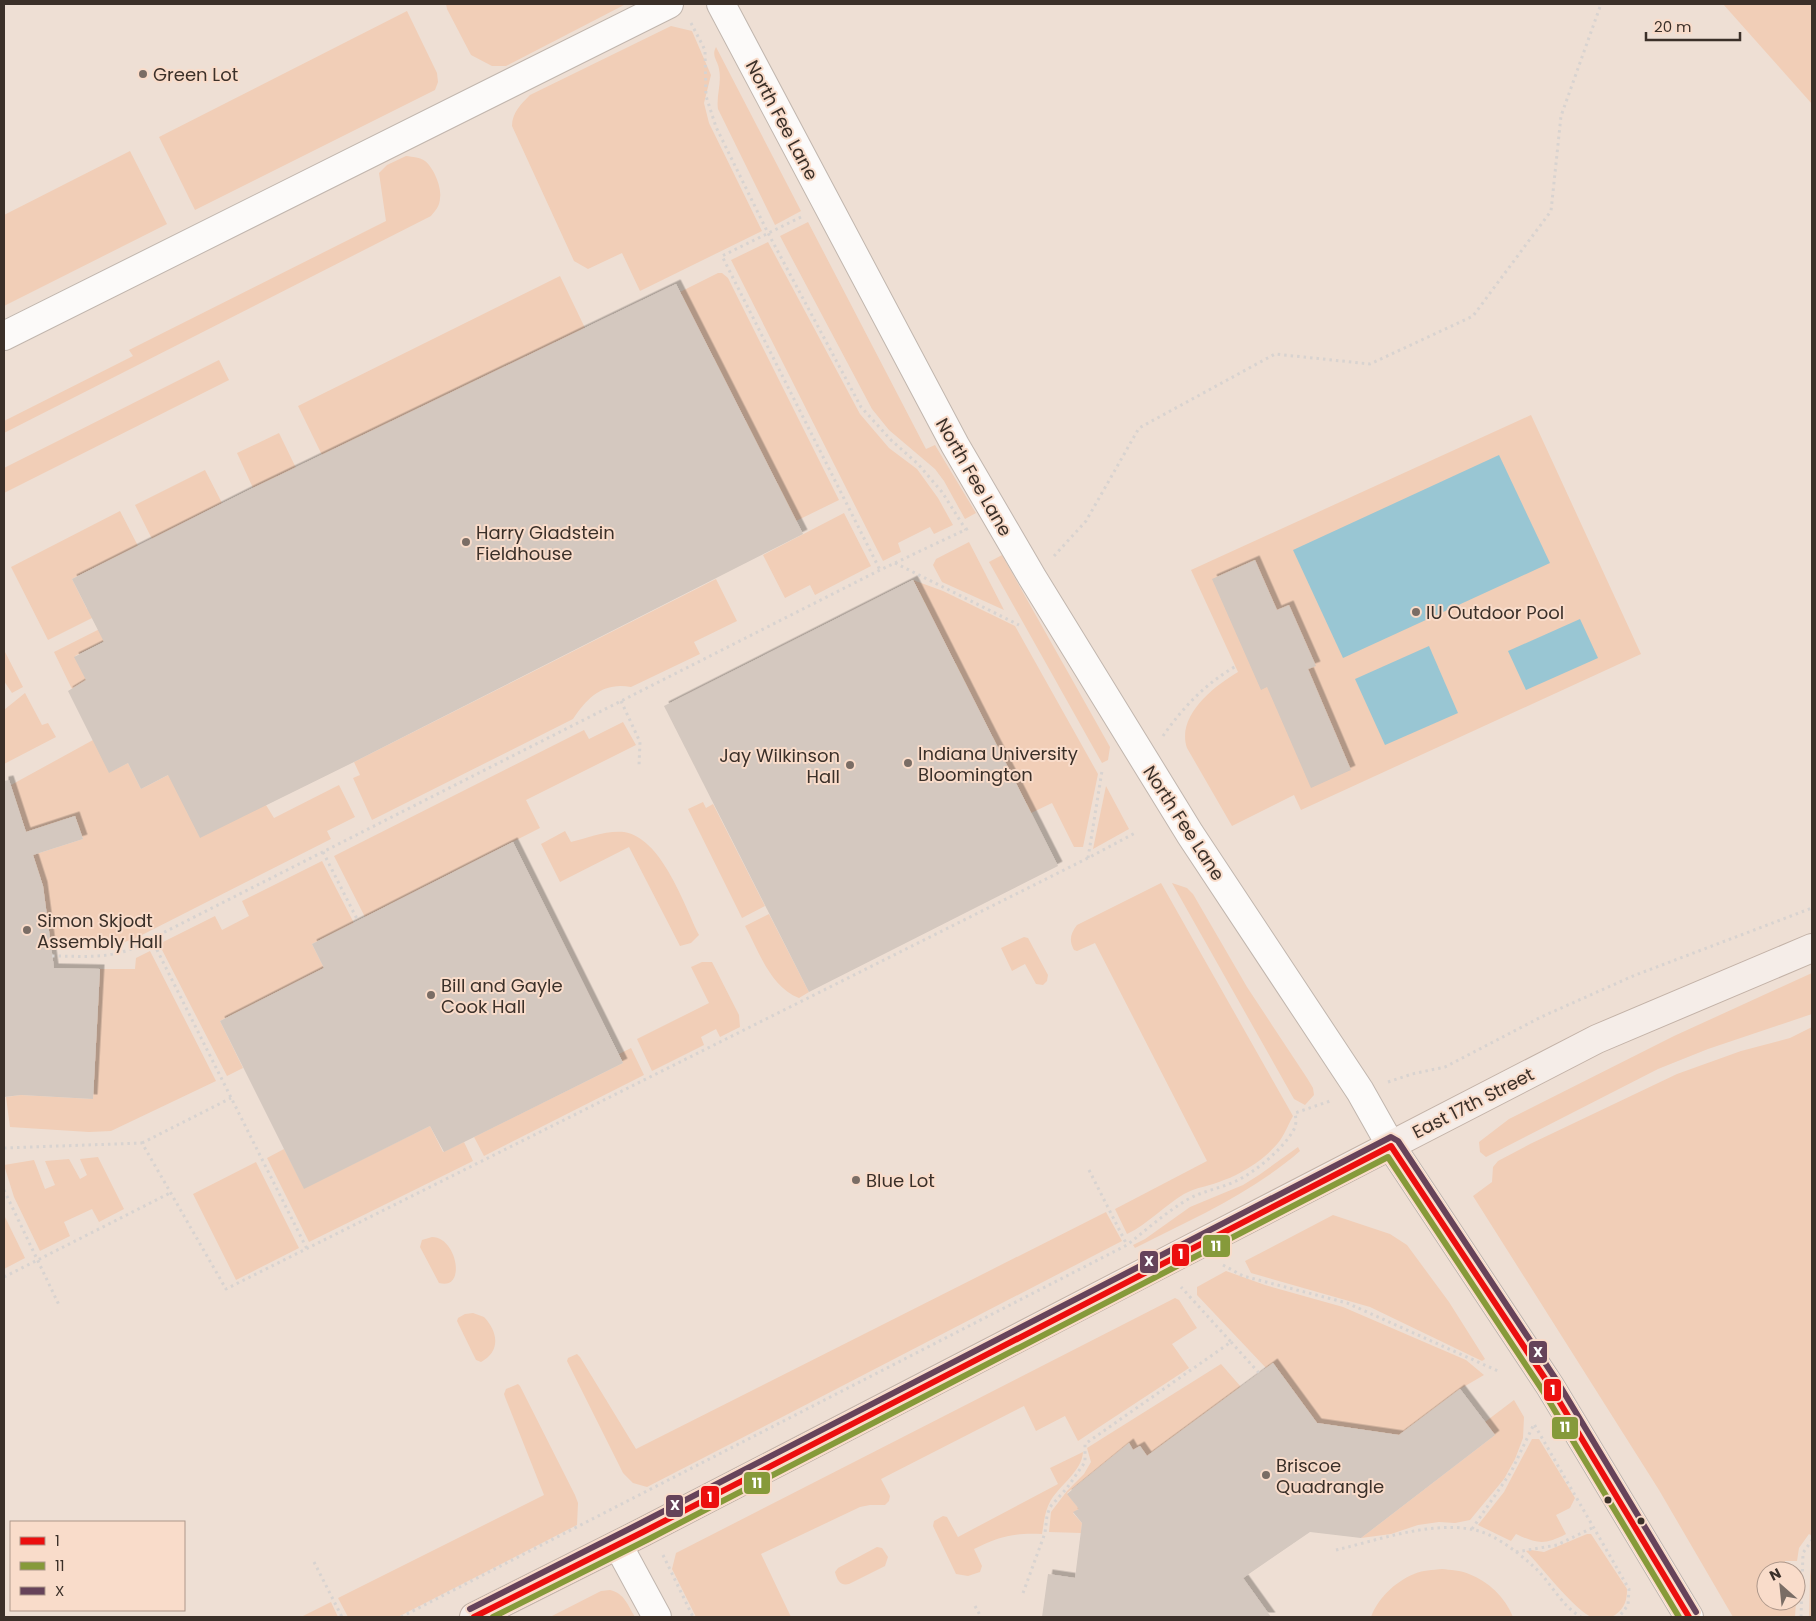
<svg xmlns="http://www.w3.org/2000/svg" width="1816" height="1621" viewBox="0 0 1816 1621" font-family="Poppins,sans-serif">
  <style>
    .green { fill: #f1ceb7 }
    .water { fill: #99c6d3 }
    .building { fill: #d4c8bf; filter: url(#shadow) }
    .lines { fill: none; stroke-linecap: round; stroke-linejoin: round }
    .minor-casing { stroke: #c1b6ae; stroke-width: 30 }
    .major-casing { stroke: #c3b2a7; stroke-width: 30 }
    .path { stroke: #d8d3d0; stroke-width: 3; stroke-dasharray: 2.5 4; stroke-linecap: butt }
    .minor { stroke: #fcfaf9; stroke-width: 28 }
    .major { stroke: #f5ede8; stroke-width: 28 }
    .bus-1-casing { stroke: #f9dcca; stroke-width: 10 }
    .bus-2-casing { stroke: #f9dcca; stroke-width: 10 }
    .bus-3-casing { stroke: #f9dcca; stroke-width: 10 }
    .bus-1 { stroke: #ec0e0e; stroke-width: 6 }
    .bus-2 { stroke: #869a3a; stroke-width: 6 }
    .bus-3 { stroke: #66435a; stroke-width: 6 }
    .poi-dot { fill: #7a6d65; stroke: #f9dcca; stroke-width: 2 }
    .bus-dot { fill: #3b3029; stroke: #f9dcca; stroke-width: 2 }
    .labels { text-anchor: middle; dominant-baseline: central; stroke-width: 4; stroke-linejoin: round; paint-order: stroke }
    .poi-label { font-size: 18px; fill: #3b3029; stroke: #f9dcca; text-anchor: start }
    .street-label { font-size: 18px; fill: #3b3029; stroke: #f9dcca }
    .line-badge { stroke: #f9dcca; stroke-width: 2 }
    .badge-label { font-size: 14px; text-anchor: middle; font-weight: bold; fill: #fff }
  </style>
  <defs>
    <filter id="shadow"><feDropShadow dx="4.5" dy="-4.5" stdDeviation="0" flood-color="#0004"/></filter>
  </defs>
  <rect width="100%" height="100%" fill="#eedfd4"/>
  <g class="green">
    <polygon points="446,4 626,4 506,66 492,66 471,55 447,9"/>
    <polygon points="1723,4 1812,4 1812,104"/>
    <polygon points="407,11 437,73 438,82 435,90 195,210 159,137"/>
    <path d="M 671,26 L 692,31 L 711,75 L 704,103 L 709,123 L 762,231 L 640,291 L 622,253 L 588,269 L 574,261 L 512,126 C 512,113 521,104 530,95 Z"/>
    <path d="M 716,47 L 801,211 L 775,225 L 718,109 C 716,96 722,83 719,69 C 718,61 711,56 716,47 Z"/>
    <polygon points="130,151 167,224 4,306 4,215"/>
    <path d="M 406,156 C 413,157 420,157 425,161 C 434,168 442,188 440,198 C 440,206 435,211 431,216 L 4,433 L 4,421 L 133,356 L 129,350 L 386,221 L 379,173 L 387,165 Z"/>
    <polygon points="808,222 926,449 935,445 976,513 965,519 944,481 935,469 889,430 872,409 780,236"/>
    <polygon points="768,242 860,414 889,448 917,469 938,498 953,525 934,534 930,527 898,543 901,552 883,561 731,260"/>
    <polygon points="718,273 722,273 728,278 839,500 796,521 680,292"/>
    <polygon points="560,276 585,328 322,455 298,406"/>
    <polygon points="219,360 229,380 4,493 4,468"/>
    <path d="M 1531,415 L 1641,654 L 1301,810 L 1294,795 L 1232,826 L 1187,748 C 1176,716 1214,686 1238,672 L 1191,570 Z"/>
    <polygon points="279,433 296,468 253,488 237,453"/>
    <polygon points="205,470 222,503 152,539 135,505"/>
    <polygon points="120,511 138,546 72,579 87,609 164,582 48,640 11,567"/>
    <polygon points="844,513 871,566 815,595 810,585 785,598 763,555"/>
    <polygon points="969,542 1004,610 942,582 933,565 936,559"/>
    <polygon points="1002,555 1110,747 1108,760 1102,763 989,562"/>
    <path d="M 716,579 L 737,621 L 694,642 L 700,654 L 631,687 C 603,682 588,697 573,719 L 372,820 L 353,778 L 360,775 L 354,762 Z"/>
    <polygon points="913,580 943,591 1015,626 1098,774 1083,847 1074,847 1052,803 1031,813"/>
    <polygon points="169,594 108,639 75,656 87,681 72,689 54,652"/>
    <polygon points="4,650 23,687 12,693 4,681"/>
    <polygon points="25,693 42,725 48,723 56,737 4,764 4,710"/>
    <polygon points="623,722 636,745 526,800 540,828 365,917 334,856 584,730 589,739"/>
    <polygon points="93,740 110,772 128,763 141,789 174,772 266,805 274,818 339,785 355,817 327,831 331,839 134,939 121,943 50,938 43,886 33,855 83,839 75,816 26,832 11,785"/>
    <polygon points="1106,786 1129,829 1093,849"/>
    <polygon points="703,802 706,808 713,804 765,906 742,918 688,809"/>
    <path d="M 565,831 L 571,842 C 587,838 607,830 624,832 C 662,838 684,905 699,935 L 691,943 L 680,946 L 629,847 L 560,882 L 541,844 Z"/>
    <polygon points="322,861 354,923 312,944 324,968 220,1021 243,1068 227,1076 159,944 215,916 222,930 249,916 242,901"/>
    <path d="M 1161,883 L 1293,1116 C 1288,1125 1284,1136 1278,1143 C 1265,1159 1243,1173 1224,1180 C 1211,1186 1196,1187 1184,1194 C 1164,1206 1148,1224 1127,1234 L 1115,1209 L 1207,1161 L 1095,943 L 1077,951 L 1074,950 C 1069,941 1070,934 1077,925 Z"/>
    <polygon points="1172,883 1187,888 1193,894 1247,987 1307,1078 1313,1088 1314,1095 1305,1105 1294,1099"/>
    <path d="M 769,914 L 809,992 L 799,998 C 770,987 759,951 745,926 Z"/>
    <polygon points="1024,937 1028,938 1048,975 1047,981 1043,985 1036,984 1025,964 1012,971 1001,948"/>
    <polygon points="150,951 216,1081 111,1131 89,1132 10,1127 6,1097 21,1095 93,1099 100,969 135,969 136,958"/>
    <polygon points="702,962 712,962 739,1015 740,1027 720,1037 716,1029 701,1037 704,1045 652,1071 637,1039 709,1003 691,967"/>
    <polygon points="1812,973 1812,1014 1708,1049 1658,1069 1486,1157 1480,1152 1479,1142 1509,1119 1674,1036"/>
    <polygon points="1812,1027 1812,1536 1809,1534 1799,1548 1797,1561 1785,1561 1785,1571 1766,1571 1766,1601 1796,1601 1795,1617 1733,1617 1659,1490 1473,1196 1492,1182 1493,1167 1498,1161 1530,1144 1677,1074 1741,1051 1790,1038"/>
    <polygon points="631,1048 644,1075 484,1156 474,1137 623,1063 619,1054"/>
    <polygon points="430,1126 443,1152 464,1142 473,1161 309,1242 267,1158 284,1149 304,1188"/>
    <path d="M 1298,1147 L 1300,1151 C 1252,1193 1192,1219 1135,1248 L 1133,1245 L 1145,1239 L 1190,1207 L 1243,1185 L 1259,1175 Z"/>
    <polygon points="98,1157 124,1209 99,1222 92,1209 64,1222 70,1236 40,1251 14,1197 4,1165 34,1160 45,1189 55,1185 45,1161 69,1159 80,1179 87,1175 80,1159"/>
    <polygon points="256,1162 299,1248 236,1280 193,1194"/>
    <polygon points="1106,1212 1122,1241 647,1487 633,1483 623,1473 567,1361 568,1358 577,1354 580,1357 636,1449"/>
    <polygon points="4,1215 25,1258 4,1269"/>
    <polygon points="1333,1215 1390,1234 1407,1245 1449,1302 1485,1359 1482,1361 1370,1307 1251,1273 1245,1261"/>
    <path d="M 432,1237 C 457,1237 467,1291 439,1283 L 420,1247 L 422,1240 Z"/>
    <polygon points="1226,1271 1265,1285 1343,1307 1466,1360 1484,1375 1460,1389 1399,1435 1317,1423 1273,1363 1266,1368 1197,1295 1197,1287"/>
    <polygon points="1175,1298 1179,1300 1197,1328 1172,1344 1189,1368 1078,1441 1065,1416 1036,1431 1024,1406 881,1479 890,1496 889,1501 885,1505 870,1505 860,1507 761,1554 791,1617 696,1617 672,1569 676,1553"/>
    <path d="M 473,1313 L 484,1317 C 498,1332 501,1351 481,1362 L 476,1360 L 457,1321 L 458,1318 L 465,1314 Z"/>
    <polygon points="1221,1364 1241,1387 1147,1456 1140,1446 1133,1450 1129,1443 1067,1493 1079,1509 1073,1513 1082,1523 1081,1533 1049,1532 1051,1512 1067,1491 1084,1474 1091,1462 1087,1448"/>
    <polygon points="518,1384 520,1386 575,1495 578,1503 577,1525 398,1617 348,1617 338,1598 544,1495 505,1397 504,1394 506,1389"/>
    <polygon points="1514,1400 1524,1417 1523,1438 1515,1459 1504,1479 1470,1520 1455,1523 1439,1522 1418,1525 1391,1534 1361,1538 1495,1435 1485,1422"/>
    <path d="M 1532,1439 L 1539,1439 L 1575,1498 L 1570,1508 L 1556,1515 L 1566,1534 C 1545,1545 1537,1544 1516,1534 L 1511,1541 L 1478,1525 L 1504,1492 Z"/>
    <path d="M 1083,1452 C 1082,1471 1060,1485 1051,1500 C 1045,1510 1044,1522 1042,1534 C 1012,1533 1000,1536 974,1549 L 982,1566 L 980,1572 L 968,1576 L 956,1574 L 933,1526 L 934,1521 L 943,1516 L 947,1517 L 958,1537 L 1058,1484 L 1050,1468 Z"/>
    <path d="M 1587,1534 L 1591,1534 L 1627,1589 C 1627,1600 1625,1608 1615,1615 C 1610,1618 1598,1619 1592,1617 C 1577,1613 1539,1564 1526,1551 L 1531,1550 L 1544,1552 Z"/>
    <path d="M 877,1547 L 882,1548 L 888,1557 L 885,1566 L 849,1584 C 840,1586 837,1580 835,1572 L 838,1568 Z"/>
    <polygon points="1812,1555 1812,1617 1809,1617 1810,1577"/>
    <path d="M 1442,1569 C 1450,1570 1461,1570 1469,1574 C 1489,1582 1505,1597 1513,1617 L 1371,1617 C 1378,1598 1395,1582 1414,1574 C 1422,1570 1433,1570 1442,1569 Z"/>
    <path d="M 610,1590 C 625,1594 627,1604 635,1617 L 550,1617 L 601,1591 Z"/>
    <polygon points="331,1602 338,1617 301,1617"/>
  </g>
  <g class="water">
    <polygon points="1499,455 1550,563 1343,658 1293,550"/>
    <polygon points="1580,619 1598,658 1526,690 1508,651"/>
    <polygon points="1429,646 1458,713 1385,745 1355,679"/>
  </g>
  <g class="building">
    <polygon points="676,284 803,534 354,762 200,838 168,775 141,789 128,763 109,773 68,691 86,680 74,657 104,642 72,579 253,488"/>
    <polygon points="1255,560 1277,610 1289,605 1316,666 1308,669 1351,770 1311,788 1267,687 1261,690 1212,579"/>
    <polygon points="913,580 1058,866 809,992 664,706"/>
    <polygon points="9,780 26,832 75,816 83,839 33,855 43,886 54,968 100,969 93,1099 21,1095 4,1097 4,781"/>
    <polygon points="513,842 623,1063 444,1152 430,1126 304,1189 220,1021 324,968 312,944"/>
    <polygon points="1273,1363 1317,1423 1399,1435 1460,1389 1495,1435 1361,1538 1310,1532 1243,1578 1271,1617 1042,1617 1048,1574 1075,1578 1082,1523 1073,1512 1079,1509 1067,1494 1129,1443 1133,1450 1140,1446 1147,1456"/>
  </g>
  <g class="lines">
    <g class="minor-casing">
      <g id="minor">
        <polyline points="721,4 955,445 1032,577 1190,834 1360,1091 1391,1146 1550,1386 1689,1617"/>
        <polyline points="4,336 669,4"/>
        <polyline points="618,1545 657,1617"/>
      </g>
    </g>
    <g class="major-casing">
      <polyline id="major" points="474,1617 643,1532 1155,1267 1597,1039 1812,948"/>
    </g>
    <g class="path">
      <polyline points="691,23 705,50 706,96 716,127 768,233 861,407 891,440 918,464 942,492 966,530"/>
      <polyline points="801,217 722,256 880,570"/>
      <polyline points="1054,556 1086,521 1139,428 1275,354 1370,364 1473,316 1551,211 1561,116 1601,4"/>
      <polyline points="895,563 1019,625"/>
      <polyline points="621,701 640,742 639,766"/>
      <path d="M 1163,736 C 1183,707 1207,682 1238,665"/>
      <polyline points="323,852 358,921"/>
      <polyline points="1088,858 1102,771"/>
      <polyline points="151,938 307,1249"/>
      <path d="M 52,956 C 79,956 106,959 131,949 L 880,570 L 969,528"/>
      <polyline points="1388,1082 1412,1074 1445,1067 1541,1017 1633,976 1812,908"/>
      <polyline points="142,1143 231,1098"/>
      <polyline points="4,1148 142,1143 226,1289 1088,858 1137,832"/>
      <polyline points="1089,1170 1127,1245"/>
      <polyline points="4,1190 59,1305"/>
      <polyline points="1223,1265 1243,1276 1347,1303 1498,1371"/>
      <polyline points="4,1277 170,1193"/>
      <polyline points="1231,1342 1259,1373"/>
      <polyline points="1472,1529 1511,1472 1534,1424 1629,1589 1628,1605 1619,1617"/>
      <path d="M 1336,1550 C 1378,1540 1428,1522 1470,1529 C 1492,1532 1516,1551 1532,1565 C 1550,1580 1560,1605 1581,1617"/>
      <polyline points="1516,1552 1557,1545 1594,1527"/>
      <polyline points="663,1555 693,1617"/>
      <polyline points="314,1562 342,1617"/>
      <polyline points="1023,1593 1045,1533 1047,1516 1050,1507 1067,1488 1085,1462 1085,1444 1231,1342 1181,1287"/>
      <polyline points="975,1606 981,1617"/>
      <path d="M 401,1617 L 1127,1245 C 1146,1230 1164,1214 1185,1201 C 1201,1191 1219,1189 1236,1181 C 1255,1172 1282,1150 1293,1131 C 1297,1125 1296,1119 1295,1113 L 1330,1101"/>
      <polyline points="1801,1617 1803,1553 1812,1540"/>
    </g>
    <use href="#minor" class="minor"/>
    <use href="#major" class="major"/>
    <g class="bus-1-casing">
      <polyline id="bus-1" points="474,1617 643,1532 1391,1146 1550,1386 1689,1617"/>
    </g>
    <g class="bus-2-casing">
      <polyline id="bus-2" points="493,1617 647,1540 1388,1157 1543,1391 1679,1617"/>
    </g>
    <g class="bus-3-casing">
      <polyline id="bus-3" points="470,1609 639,1524 1391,1137 1398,1141 1557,1381 1696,1612"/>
    </g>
    <use href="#bus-1" class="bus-1"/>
    <use href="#bus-2" class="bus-2"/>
    <use href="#bus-3" class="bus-3"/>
  </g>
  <g class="poi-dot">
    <circle cx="143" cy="74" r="5"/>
    <circle cx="466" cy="542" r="5"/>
    <circle cx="1416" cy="612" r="5"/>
    <circle cx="908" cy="763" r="5"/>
    <circle cx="850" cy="765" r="5"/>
    <circle cx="27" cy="930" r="5"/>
    <circle cx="431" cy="995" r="5"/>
    <circle cx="856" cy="1180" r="5"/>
    <circle cx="1266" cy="1475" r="5"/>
  </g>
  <g class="bus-dot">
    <circle cx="1608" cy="1500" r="4.5"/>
    <circle cx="1641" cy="1521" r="4.5"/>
  </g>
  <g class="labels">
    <g class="poi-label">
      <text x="153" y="74">Green Lot</text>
      <text x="476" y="532">Harry Gladstein<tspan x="476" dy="21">Fieldhouse</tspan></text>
      <text x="1426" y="612">IU Outdoor Pool</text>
      <text x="918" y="753">Indiana University<tspan x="918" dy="21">Bloomington</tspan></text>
      <text x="840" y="755" text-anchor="end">Jay Wilkinson<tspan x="840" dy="21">Hall</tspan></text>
      <text x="37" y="920">Simon Skjodt<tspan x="37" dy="21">Assembly Hall</tspan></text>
      <text x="441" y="985">Bill and Gayle<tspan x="441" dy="21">Cook Hall</tspan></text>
      <text x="866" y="1180">Blue Lot</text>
      <text x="1276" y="1465">Briscoe<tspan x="1276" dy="21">Quadrangle</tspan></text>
    </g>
    <g class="street-label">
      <text transform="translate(782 120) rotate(62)">North Fee Lane</text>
      <text transform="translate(974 477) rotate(60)">North Fee Lane</text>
      <text transform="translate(1184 823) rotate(57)">North Fee Lane</text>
      <text transform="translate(1473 1103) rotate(-27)">East 17th Street</text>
    </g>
  </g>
  <g class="line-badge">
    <rect x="1202" y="1234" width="29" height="24" rx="5" fill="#869a3a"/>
    <rect x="1171" y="1243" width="19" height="24" rx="5" fill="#ec0e0e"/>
    <rect x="1139" y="1250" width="20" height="24" rx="5" fill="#66435a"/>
    <rect x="1528" y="1340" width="20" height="24" rx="5" fill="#66435a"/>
    <rect x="1543" y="1378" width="19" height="24" rx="5" fill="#ec0e0e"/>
    <rect x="1551" y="1416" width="28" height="24" rx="5" fill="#869a3a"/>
    <rect x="743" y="1471" width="28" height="24" rx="5" fill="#869a3a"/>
    <rect x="700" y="1485" width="20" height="24" rx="5" fill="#ec0e0e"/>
    <rect x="665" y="1494" width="19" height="24" rx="5" fill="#66435a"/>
  </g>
  <g class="badge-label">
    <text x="1216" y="1251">11</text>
    <text x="1181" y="1259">1</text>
    <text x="1149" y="1266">X</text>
    <text x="1538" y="1357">X</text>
    <text x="1553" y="1395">1</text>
    <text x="1565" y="1432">11</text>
    <text x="757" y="1488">11</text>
    <text x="710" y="1502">1</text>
    <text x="675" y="1510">X</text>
  </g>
  <rect width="1816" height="1621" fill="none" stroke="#3b3029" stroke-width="10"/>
  <rect x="10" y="1521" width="175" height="90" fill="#f9dcca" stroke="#ad978a"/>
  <rect x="20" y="1537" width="25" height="8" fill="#ec0e0e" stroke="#ad978a"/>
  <text x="55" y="1546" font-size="15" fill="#3b3029">1</text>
  <rect x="20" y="1562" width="25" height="8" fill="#869a3a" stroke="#ad978a"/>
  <text x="55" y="1571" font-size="15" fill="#3b3029">11</text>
  <rect x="20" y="1587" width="25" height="8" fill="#66435a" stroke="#ad978a"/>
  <text x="55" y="1596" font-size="15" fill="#3b3029">X</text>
  <g transform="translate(1781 1586) rotate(333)"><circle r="24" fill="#f9dcca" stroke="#ad978a"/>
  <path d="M0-4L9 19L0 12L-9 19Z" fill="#7a6d65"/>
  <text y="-8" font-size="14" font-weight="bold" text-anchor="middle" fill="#3b3029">N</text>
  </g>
  <path d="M1646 32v8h94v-8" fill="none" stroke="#3b3029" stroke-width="2.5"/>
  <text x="1654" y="32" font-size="15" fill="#3b3029" stroke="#f9dcca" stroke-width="4" paint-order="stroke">20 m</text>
</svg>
